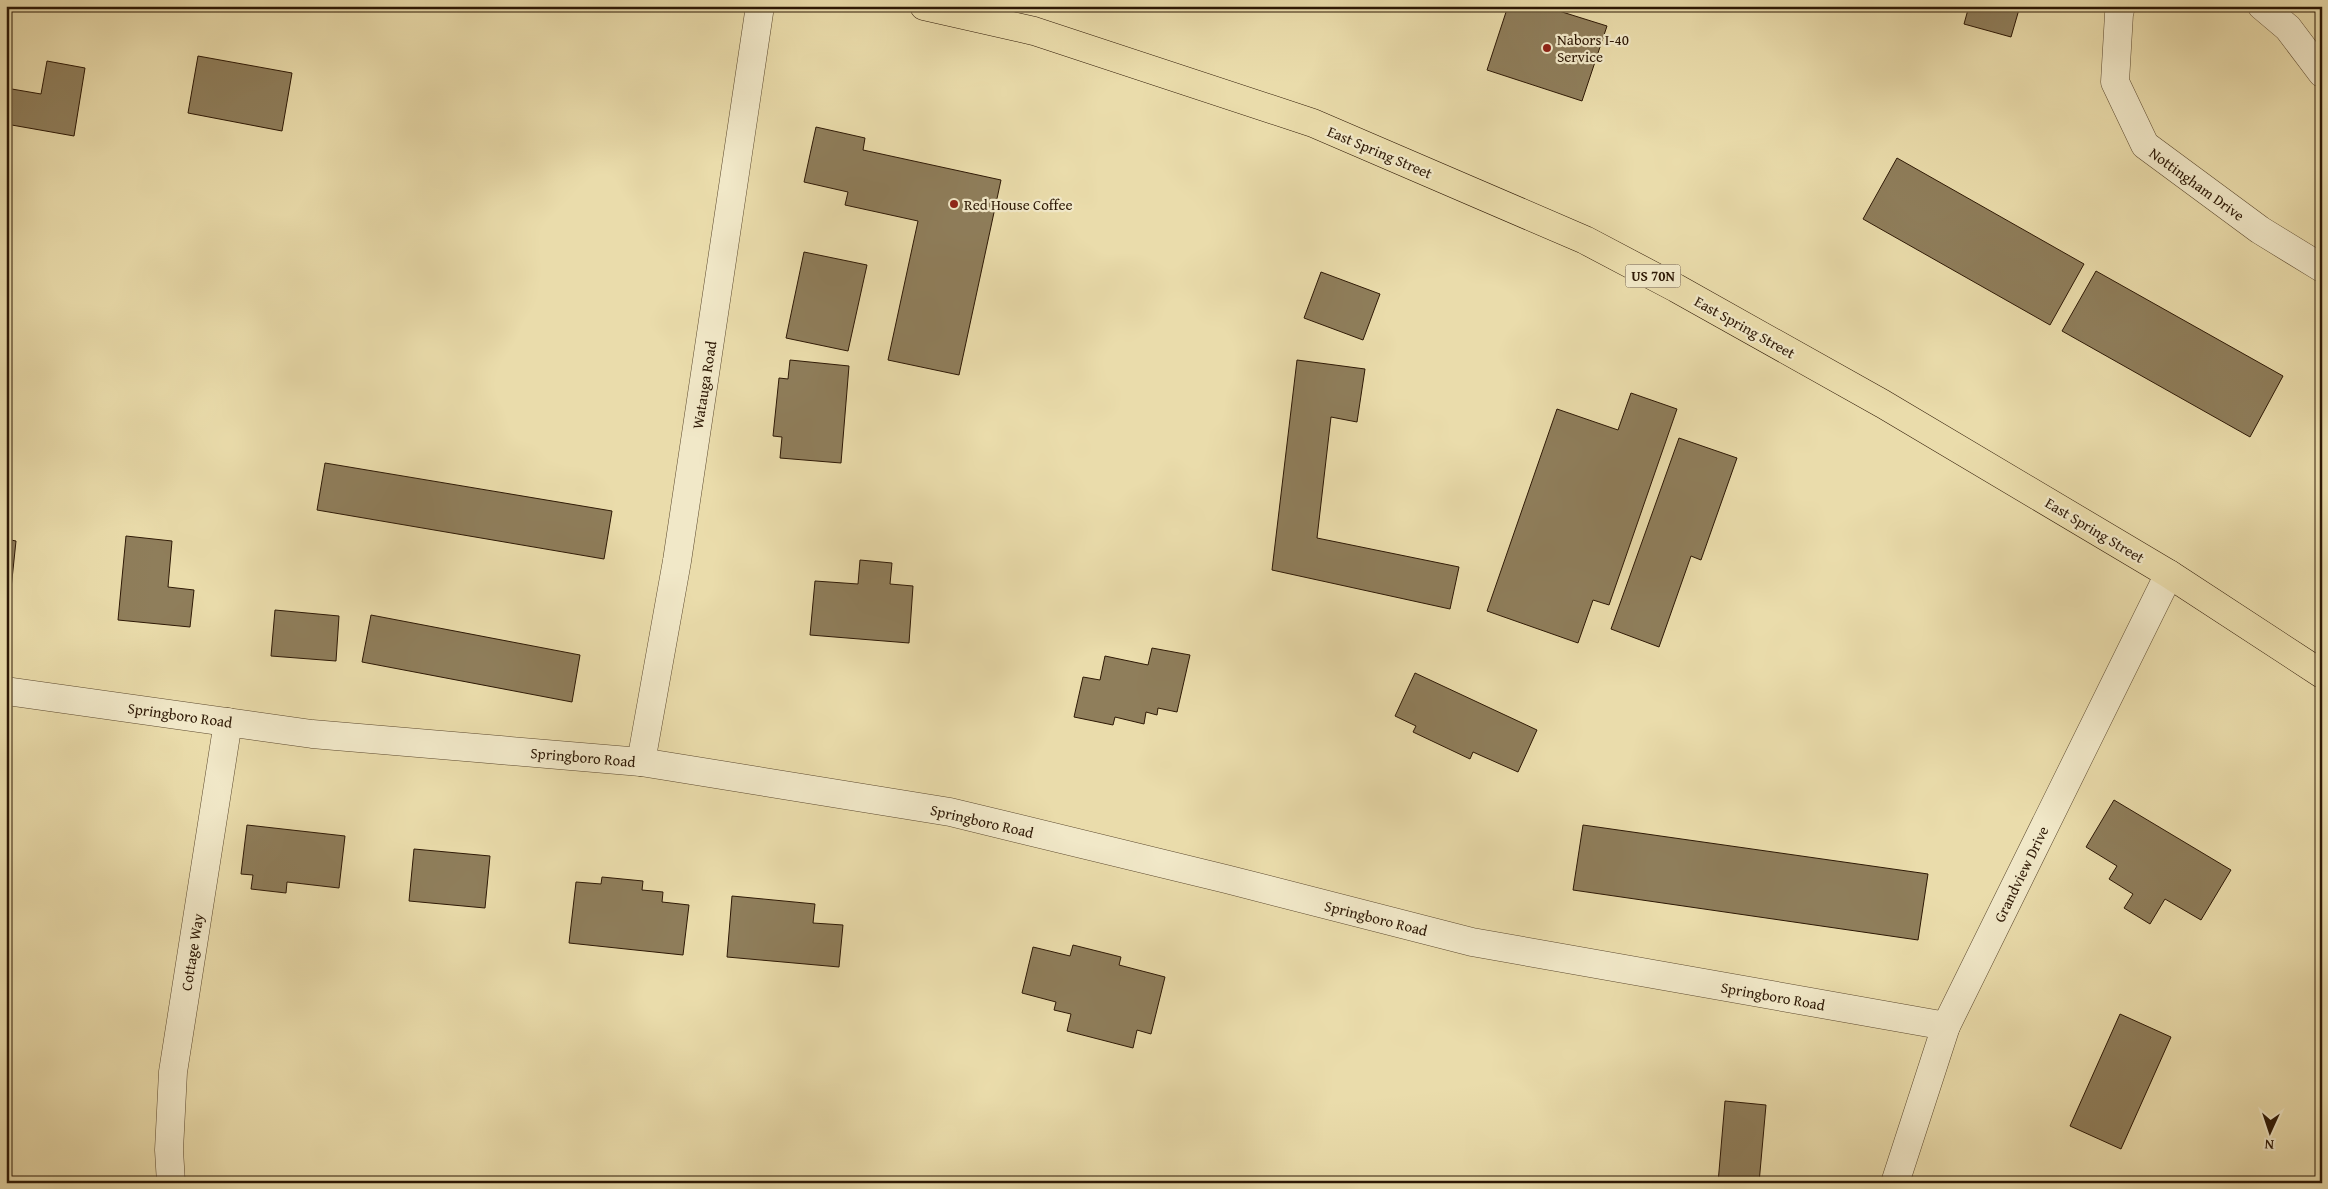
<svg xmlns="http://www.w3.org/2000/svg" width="2328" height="1189" viewBox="0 0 2328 1189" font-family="'Gentium Book Plus',serif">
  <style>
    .building { fill: #8f7e5b; stroke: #2d1805 }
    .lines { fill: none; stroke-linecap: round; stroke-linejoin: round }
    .street-casing { stroke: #5c492e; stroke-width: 29 }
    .primary-casing { stroke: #2d1805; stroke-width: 29 }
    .street { stroke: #f1e8c8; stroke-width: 28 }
    .primary { stroke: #eadcab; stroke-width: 28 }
    .poi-dot { fill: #8f2418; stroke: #f1e8c8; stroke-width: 2 }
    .labels { text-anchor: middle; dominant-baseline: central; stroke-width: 4.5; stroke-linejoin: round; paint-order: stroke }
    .shield { fill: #f1e8c8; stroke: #685640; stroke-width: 1 }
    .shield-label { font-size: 14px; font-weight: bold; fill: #2d1805 }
    .poi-label { font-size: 15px; fill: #2d1805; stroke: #f1e8c8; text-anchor: start }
    .street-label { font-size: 15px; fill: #2d1805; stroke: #f1e8c8 }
  </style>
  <rect width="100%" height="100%" fill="#eadcab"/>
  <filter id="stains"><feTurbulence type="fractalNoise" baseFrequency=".004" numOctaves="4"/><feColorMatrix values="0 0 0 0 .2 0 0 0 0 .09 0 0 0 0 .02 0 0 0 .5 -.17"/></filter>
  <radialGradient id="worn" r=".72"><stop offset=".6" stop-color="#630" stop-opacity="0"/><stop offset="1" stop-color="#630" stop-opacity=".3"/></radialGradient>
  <g class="building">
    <polygon points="1508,6 1543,6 1607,26 1582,101 1487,70"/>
    <polygon points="1969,6 2020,6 2011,37 1964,24"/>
    <polygon points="198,56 292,73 282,131 188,113"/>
    <polygon points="47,61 85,68 74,136 6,124 6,88 41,94"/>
    <polygon points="816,127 865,138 863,150 1001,180 959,375 888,360 918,221 845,205 848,192 804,182"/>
    <polygon points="1897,158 2084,264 2050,325 1863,219"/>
    <polygon points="804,252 867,265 848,351 786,338"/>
    <polygon points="2096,271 2283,376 2250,437 2062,331"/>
    <polygon points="1321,272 1380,294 1363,340 1304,318"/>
    <polygon points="790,360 849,366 841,463 780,458 782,437 773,436 779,378 788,379"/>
    <polygon points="1297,360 1365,369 1357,422 1331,417 1317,538 1459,567 1450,609 1272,570"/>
    <polygon points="1631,393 1677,409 1609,605 1593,600 1578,643 1487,611 1557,409 1618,430"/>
    <polygon points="1679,438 1737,458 1701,560 1691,556 1659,647 1611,629"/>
    <polygon points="325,463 612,511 604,559 317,510"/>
    <polygon points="126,536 172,541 168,587 194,590 190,627 118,620"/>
    <polygon points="6,539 16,541 11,589 6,588"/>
    <polygon points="860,560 892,563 890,584 913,586 909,643 810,635 815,581 858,584"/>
    <polygon points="275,610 339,616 336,661 271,656"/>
    <polygon points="371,615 580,655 572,702 362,662"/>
    <polygon points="1152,648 1190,655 1177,712 1158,708 1157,715 1146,712 1144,724 1115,717 1113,725 1074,717 1083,677 1100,680 1105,656 1148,665"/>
    <polygon points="1415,673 1537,730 1518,772 1473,752 1470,759 1413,732 1416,726 1395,716"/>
    <polygon points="2114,800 2231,870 2201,920 2165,899 2150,924 2124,908 2133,894 2109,879 2117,866 2086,847"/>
    <polygon points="247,825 345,836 339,888 287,882 286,893 251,889 253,875 241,874"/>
    <polygon points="1583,825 1928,874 1918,940 1573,890"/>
    <polygon points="414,849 490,856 485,908 409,901"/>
    <polygon points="602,877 643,881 642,890 663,892 662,902 689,905 683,955 569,943 576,882 601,884"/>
    <polygon points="732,896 815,904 813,923 843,925 839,967 727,957"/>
    <polygon points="1073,945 1121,957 1119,965 1165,977 1151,1034 1137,1030 1133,1048 1067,1031 1071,1014 1054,1010 1056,1002 1022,993 1033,947 1070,956"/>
    <polygon points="2120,1014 2171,1037 2121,1149 2070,1126"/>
    <polygon points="1725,1101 1766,1105 1759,1183 1718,1183"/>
  </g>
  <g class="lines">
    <g class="street-casing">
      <g id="street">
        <polyline points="2121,6 2119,14 2115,82 2145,145 2260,230 2322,268"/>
        <polyline points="2262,6 2288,28 2322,73"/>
        <polyline points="6,691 312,734 641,762 950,812 1226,879 1472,942 1946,1026"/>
        <polyline points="641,762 677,561 760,6"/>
        <polyline points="171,1183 169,1150 173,1072 228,722"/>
        <polyline points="1895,1183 1946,1026 2169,574"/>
      </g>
    </g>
    <g class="primary-casing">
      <polyline id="primary" points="924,6 1034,31 1313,123 1585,240 1676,288 1883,404 2169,574 2322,674"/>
    </g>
    <use href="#street" class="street"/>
    <use href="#primary" class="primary"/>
  </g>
  <g class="poi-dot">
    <circle cx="1547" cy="48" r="5"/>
    <circle cx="954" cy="204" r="5"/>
  </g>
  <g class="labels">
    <rect class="shield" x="1625.5" y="264.5" width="55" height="23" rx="4"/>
    <g class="shield-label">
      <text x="1653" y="276">US 70N</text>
    </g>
    <g class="poi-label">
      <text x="1557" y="39">Nabors I-40<tspan x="1557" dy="17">Service</tspan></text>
      <text x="964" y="204">Red House Coffee</text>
    </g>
    <g class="street-label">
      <text transform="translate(1380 152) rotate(23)">East Spring Street</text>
      <text transform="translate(2197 184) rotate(36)">Nottingham Drive</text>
      <text transform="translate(1745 327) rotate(29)">East Spring Street</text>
      <text transform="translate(704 385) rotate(-81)">Watauga Road</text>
      <text transform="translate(2095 530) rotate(31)">East Spring Street</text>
      <text transform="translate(180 715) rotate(8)">Springboro Road</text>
      <text transform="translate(583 757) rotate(5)">Springboro Road</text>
      <text transform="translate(982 821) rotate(13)">Springboro Road</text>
      <text transform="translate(2021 874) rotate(-64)">Grandview Drive</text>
      <text transform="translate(1376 918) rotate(14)">Springboro Road</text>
      <text transform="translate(192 952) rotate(-81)">Cottage Way</text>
      <text transform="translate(1773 996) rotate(10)">Springboro Road</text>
    </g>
  </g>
  <rect width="2328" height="1189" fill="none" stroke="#eadcab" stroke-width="25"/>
  <rect x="8" y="8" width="2313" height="1174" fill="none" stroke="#2d1805" stroke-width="2.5"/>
  <rect x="12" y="12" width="2303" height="1164" fill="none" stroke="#2d1805"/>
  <g transform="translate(2270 1132) rotate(183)" stroke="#f1e8c8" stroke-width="4" paint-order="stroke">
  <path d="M0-4L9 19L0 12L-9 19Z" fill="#2d1805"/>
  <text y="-8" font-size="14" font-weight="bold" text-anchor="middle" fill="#2d1805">N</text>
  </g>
  <rect width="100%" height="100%" filter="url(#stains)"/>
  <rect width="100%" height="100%" fill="url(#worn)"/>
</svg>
